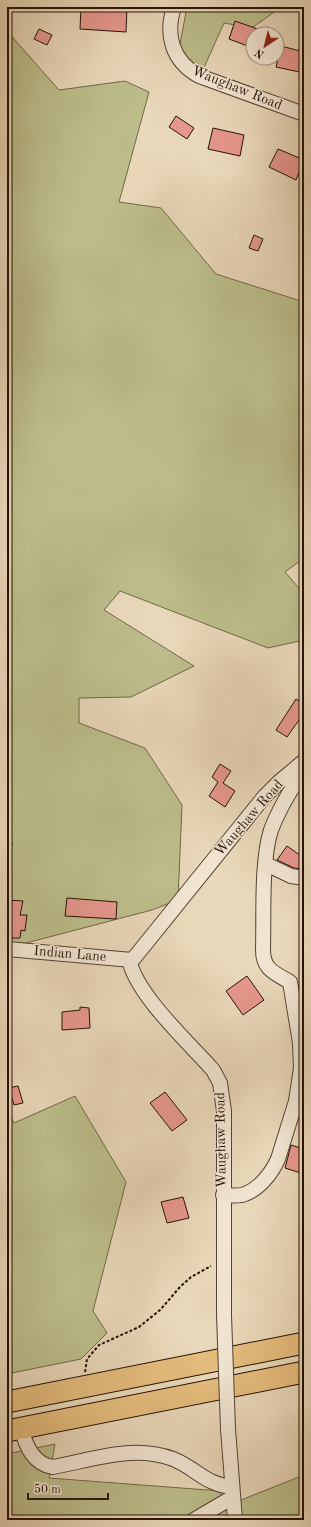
<svg xmlns="http://www.w3.org/2000/svg" width="311" height="1527" viewBox="0 0 311 1527" font-family="'Old Standard TT',serif">
  <style>
    .green { fill: #bcbd8b; stroke: #706848 }
    .building { fill: #e6978d; stroke: #251205 }
    .lines { fill: none; stroke-linecap: round; stroke-linejoin: round }
    .minor-casing { stroke: #564332; stroke-width: 16 }
    .highway-casing { stroke: #251205; stroke-width: 23 }
    .path { stroke: #251205; stroke-width: 2; stroke-dasharray: 3 2; stroke-linecap: butt }
    .minor { stroke: #f1e5d2; stroke-width: 14 }
    .highway { stroke: #e4bc7c; stroke-width: 21 }
    .minor-bridge-casing { stroke: #564332; stroke-width: 16; stroke-linecap: butt }
    .minor-bridge { stroke: #f1e5d2; stroke-width: 14 }
    .labels { text-anchor: middle; dominant-baseline: central; stroke-width: 3; stroke-linejoin: round; paint-order: stroke }
    .street-label { font-size: 14px; fill: #251205; stroke: #f1e5d2 }
  </style>
  <rect width="100%" height="100%" fill="#e9d7b9"/>
  <filter id="stains"><feTurbulence type="fractalNoise" baseFrequency=".005" numOctaves="4"/><feColorMatrix values="0 0 0 0 .2 0 0 0 0 .09 0 0 0 0 .02 0 0 0 .5 -.17"/></filter>
  <radialGradient id="worn" r=".72"><stop offset=".6" stop-color="#630" stop-opacity="0"/><stop offset="1" stop-color="#630" stop-opacity=".3"/></radialGradient>
  <g class="green">
    <polygon points="187,7 281,7 252,28 224,23 198,81 179,49"/>
    <polygon points="7,31 59,90 125,81 149,92 119,202 161,208 216,274 304,302 304,558 285,572 304,594 304,640 268,648 120,591 104,610 194,666 131,697 79,698 79,723 145,748 182,805 178,900 152,910 7,948 7,854 13,843 7,833"/>
    <polygon points="75,1096 126,1182 93,1311 107,1333 81,1359 7,1374 7,1109 14,1123"/>
    <polygon points="55,1444 49,1478 221,1491 221,1508 304,1475 304,1520 7,1520 7,1454"/>
  </g>
  <g class="building">
    <polygon points="81,7 127,7 126,32 80,29"/>
    <polygon points="235,21 269,33 269,34 253,34 253,48 229,39"/>
    <polygon points="39,29 52,35 47,45 34,39"/>
    <polygon points="281,46 304,52 304,73 276,67"/>
    <polygon points="176,116 194,128 187,139 169,127"/>
    <polygon points="213,128 244,135 240,156 208,149"/>
    <polygon points="278,149 304,160 296,180 269,167"/>
    <polygon points="254,235 263,239 258,251 249,248"/>
    <polygon points="296,699 304,704 304,713 287,737 276,730"/>
    <polygon points="220,764 231,771 223,783 235,791 225,807 209,796 218,782 212,777"/>
    <polygon points="287,846 304,858 304,869 294,868 277,860"/>
    <polygon points="67,898 117,902 116,919 65,916"/>
    <polygon points="7,900 23,901 20,915 27,915 25,931 21,930 20,938 7,938"/>
    <polygon points="247,976 264,1000 243,1015 226,991"/>
    <polygon points="80,1007 89,1008 90,1028 62,1030 62,1012 80,1010"/>
    <polygon points="18,1086 23,1103 14,1105 9,1088"/>
    <polygon points="165,1092 187,1120 172,1131 150,1103"/>
    <polygon points="291,1145 304,1149 304,1174 285,1168"/>
    <polygon points="183,1197 189,1218 167,1223 161,1202"/>
  </g>
  <g class="lines">
    <g class="minor-casing">
      <g id="minor">
        <path d="M 174,7 C 165,35 172,61 199,76 L 304,114"/>
        <polyline points="266,864 291,876 304,878"/>
        <polyline points="7,949 132,960"/>
        <path d="M 223,1195 C 230,1195 238,1197 245,1194 C 259,1189 272,1173 278,1159 L 296,1101 L 301,1068 L 300,1043 L 290,982 C 275,973 263,970 263,950 C 264,915 261,862 271,830 C 279,809 291,789 304,770"/>
        <path d="M 224,1315 L 224,1111 L 220,1083 L 213,1070 C 189,1043 139,997 130,963 L 264,797 L 279,782 L 304,761"/>
        <path d="M 21,1428 C 26,1446 33,1464 53,1467 C 92,1460 133,1444 173,1459 C 196,1468 204,1484 232,1487"/>
        <polyline points="228,1429 235,1520"/>
        <polyline points="194,1520 233,1497"/>
      </g>
    </g>
    <g class="highway-casing">
      <g id="highway">
        <polyline points="7,1402 304,1343"/>
        <polyline points="7,1431 304,1372"/>
      </g>
    </g>
    <polyline class="path" points="85,1372 87,1359 99,1345 139,1327 160,1310 180,1287 191,1277 211,1266"/>
    <use href="#minor" class="minor"/>
    <use href="#highway" class="highway"/>
    <g class="minor-bridge-casing">
      <polyline id="minor-bridge" points="224,1315 228,1429"/>
    </g>
    <use href="#minor-bridge" class="minor-bridge"/>
  </g>
  <g class="labels">
    <g class="street-label">
      <text transform="translate(237 88) rotate(22)">Waughaw Road</text>
      <text transform="translate(249 818) rotate(-49)">Waughaw Road</text>
      <text transform="translate(70 954) rotate(5)">Indian Lane</text>
      <text transform="translate(221 1140) rotate(-91)">Waughaw Road</text>
    </g>
  </g>
  <rect width="311" height="1527" fill="none" stroke="#e9d7b9" stroke-width="24"/>
  <rect x="8" y="8" width="295" height="1511" fill="none" stroke="#251205" stroke-width="2"/>
  <rect x="12" y="12" width="287" height="1503" fill="none" stroke="#251205"/>
  <g transform="translate(265 46) rotate(215)"><circle r="19" fill="#f1e5d2" stroke="#9f9180"/>
  <path d="M0-3L7 15L0 10L-7 15Z" fill="#8f2418"/>
  <text y="-6" font-size="11" font-weight="bold" text-anchor="middle" fill="#251205">N</text>
  </g>
  <path d="M28 1493v6h80v-6" fill="none" stroke="#251205" stroke-width="2"/>
  <text x="34" y="1493" font-size="12" fill="#251205" stroke="#f1e5d2" stroke-width="3" paint-order="stroke">50 m</text>
  <rect width="100%" height="100%" filter="url(#stains)"/>
  <rect width="100%" height="100%" fill="url(#worn)"/>
</svg>
